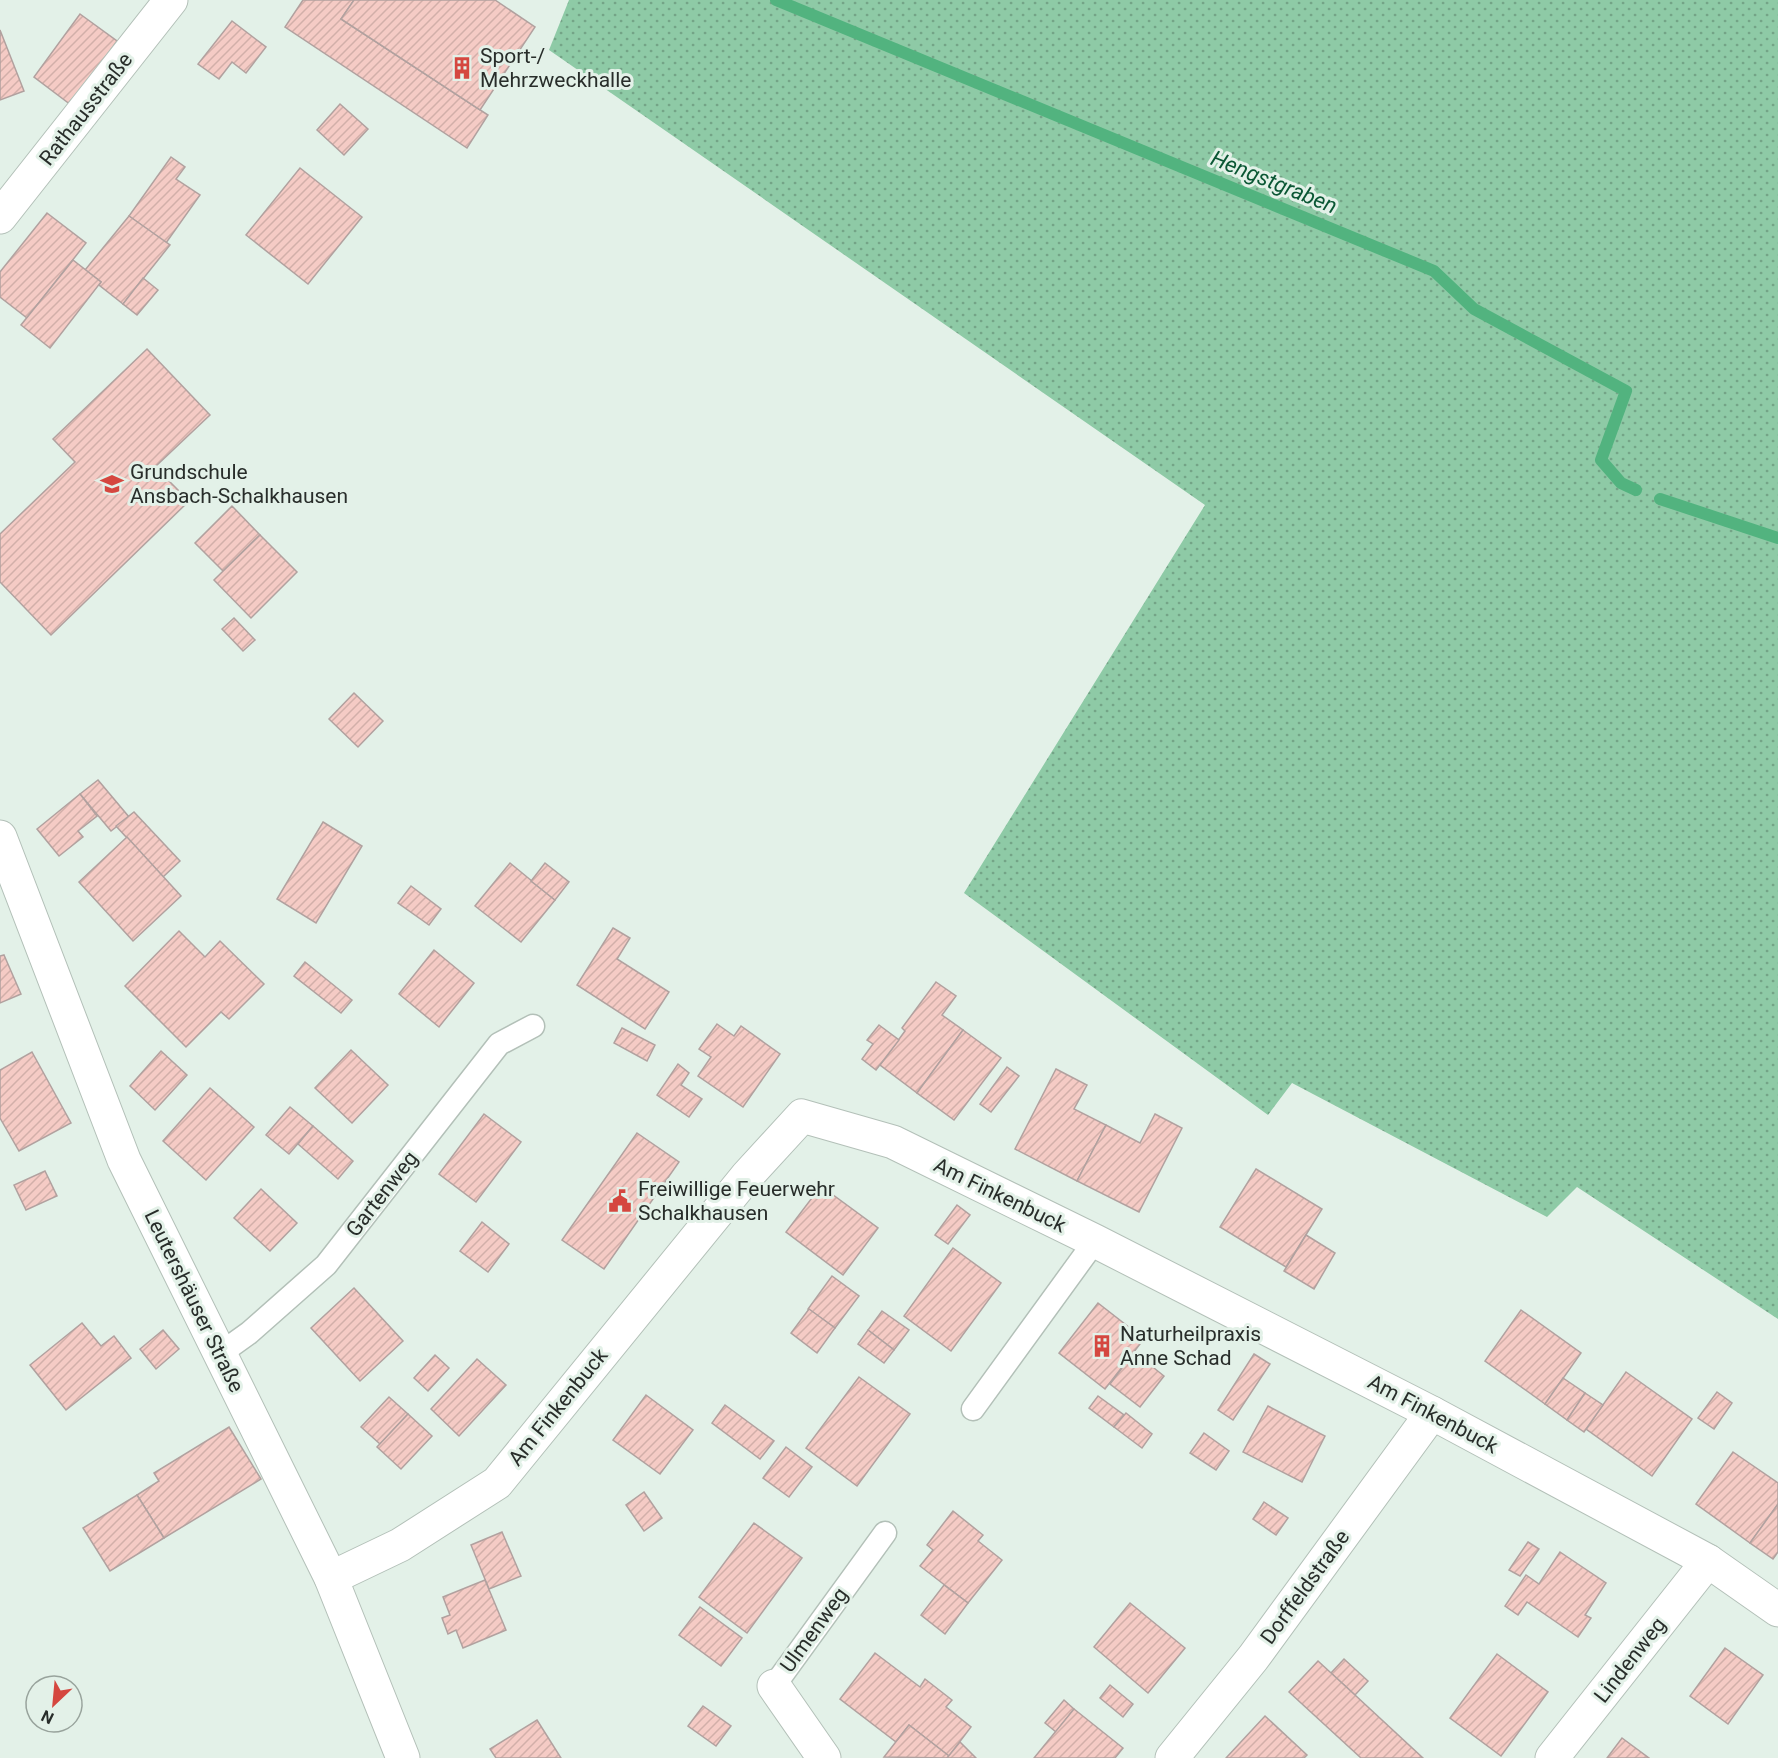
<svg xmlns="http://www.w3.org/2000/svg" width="1778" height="1758" viewBox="0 0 1778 1758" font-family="Roboto,sans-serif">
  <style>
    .grass { fill: url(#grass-dots) }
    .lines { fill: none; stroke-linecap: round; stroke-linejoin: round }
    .stream { stroke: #52b37f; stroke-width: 12 }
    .building { fill: url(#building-hatch); stroke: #b1a19f; stroke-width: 1.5 }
    .service-casing { stroke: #b3c0b8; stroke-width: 25 }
    .minor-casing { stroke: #b3c0b8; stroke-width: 35 }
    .secondary-casing { stroke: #b3c0b8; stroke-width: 35 }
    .service { stroke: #fff; stroke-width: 22 }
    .minor { stroke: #fff; stroke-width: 33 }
    .secondary { stroke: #fff; stroke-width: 33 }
    .labels { text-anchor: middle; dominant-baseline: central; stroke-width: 6; stroke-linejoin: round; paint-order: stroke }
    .poi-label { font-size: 21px; fill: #282d2a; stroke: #e3f1e8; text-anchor: start }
    .street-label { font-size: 21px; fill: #282d2a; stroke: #e3f1e8 }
    .water-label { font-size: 22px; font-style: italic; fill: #0a5734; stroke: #e3f1e8 }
  </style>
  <defs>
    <pattern id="grass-dots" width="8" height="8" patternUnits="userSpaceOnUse" patternTransform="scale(1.5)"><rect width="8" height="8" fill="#8ecaa6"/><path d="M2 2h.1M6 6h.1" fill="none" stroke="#74a487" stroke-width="1.8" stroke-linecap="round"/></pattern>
    <pattern id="building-hatch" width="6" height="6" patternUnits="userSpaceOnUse" patternTransform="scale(1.5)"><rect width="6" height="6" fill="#f5cbc5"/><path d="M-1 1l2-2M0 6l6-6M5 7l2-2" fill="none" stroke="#d2afa9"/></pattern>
  </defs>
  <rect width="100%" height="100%" fill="#e3f1e8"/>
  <polygon class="grass" points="569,0 1778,0 1778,1319 1577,1187 1547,1217 1292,1083 1268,1115 964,893 1205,505 549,50"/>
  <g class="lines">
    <g class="stream">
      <polyline points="776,0 1434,271 1474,309 1626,391 1601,460 1621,483 1636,490"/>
      <polyline points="1660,499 1778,538"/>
    </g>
  </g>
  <g class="building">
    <polygon points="303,0 354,0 341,19 488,115 467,148 285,27"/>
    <polygon points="354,0 495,0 535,27 480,110 341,19"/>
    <polygon points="80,14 117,41 71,105 34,77"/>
    <polygon points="232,21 266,47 246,73 232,62 219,79 198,64"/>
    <polygon points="0,30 24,91 0,100"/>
    <polygon points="340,104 368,129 344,155 317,130"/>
    <polygon points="171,157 185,167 176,179 200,195 166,243 129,216"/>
    <polygon points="300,168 362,217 308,284 246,235"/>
    <polygon points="47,213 86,243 27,318 0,297 0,272"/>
    <polygon points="129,216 170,245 123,304 99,285 101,282 85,270"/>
    <polygon points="73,260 101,282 50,348 21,325"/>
    <polygon points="143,278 158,290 137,315 123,304"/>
    <polygon points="147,349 210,415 155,467 189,501 51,635 0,582 0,534 75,462 53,439"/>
    <polygon points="232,506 260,535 223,571 195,543"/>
    <polygon points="260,535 297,572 251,618 214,580"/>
    <polygon points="234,618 255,640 243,651 222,629"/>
    <polygon points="354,693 383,721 358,747 329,719"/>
    <polygon points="98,780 129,817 111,831 80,794"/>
    <polygon points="80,794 97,816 78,831 83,837 59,856 37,829"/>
    <polygon points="134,812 180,861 163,877 116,826"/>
    <polygon points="323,822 362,846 316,923 277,899"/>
    <polygon points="127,837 181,896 133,941 79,882"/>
    <polygon points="510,863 555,900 521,942 475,906"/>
    <polygon points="545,863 569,882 555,900 531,881"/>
    <polygon points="411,886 441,909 429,925 398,903"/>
    <polygon points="613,928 630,938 617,959 669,992 645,1029 577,985"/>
    <polygon points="179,931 205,957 220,941 264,984 229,1019 221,1012 186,1047 125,986"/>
    <polygon points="434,950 474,983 439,1027 399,994"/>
    <polygon points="4,955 21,994 0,1003 0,956"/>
    <polygon points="305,962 352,1000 341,1013 294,976"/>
    <polygon points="936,982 956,996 942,1015 963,1030 917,1093 880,1065 905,1031 902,1028"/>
    <polygon points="717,1024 734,1036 741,1026 780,1054 743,1107 698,1076 711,1057 699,1049"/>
    <polygon points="879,1025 899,1040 876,1070 862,1059 873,1044 867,1040"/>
    <polygon points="622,1028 655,1045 647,1061 614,1043"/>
    <polygon points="963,1030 1001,1058 954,1120 917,1093"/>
    <polygon points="351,1050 388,1085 352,1123 315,1088"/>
    <polygon points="161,1051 187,1075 155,1110 130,1086"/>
    <polygon points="32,1052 71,1123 19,1151 0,1118 0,1070"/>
    <polygon points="678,1064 689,1073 681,1085 702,1099 689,1117 657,1095"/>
    <polygon points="1007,1067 1019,1076 991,1112 980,1104"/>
    <polygon points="1056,1069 1087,1085 1074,1109 1106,1125 1077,1181 1015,1149"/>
    <polygon points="210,1088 254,1127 206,1180 163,1141"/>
    <polygon points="290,1107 313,1126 289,1154 266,1135"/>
    <polygon points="484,1114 521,1142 476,1202 439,1174"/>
    <polygon points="1155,1114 1182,1128 1139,1212 1077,1181 1106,1125 1140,1143"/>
    <polygon points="313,1126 353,1161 338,1179 298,1144"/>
    <polygon points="637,1133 679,1162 604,1269 562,1240"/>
    <polygon points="1256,1169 1322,1209 1286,1267 1220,1227"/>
    <polygon points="45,1171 57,1196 26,1210 14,1185"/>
    <polygon points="821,1186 878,1228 843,1275 786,1232"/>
    <polygon points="261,1189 297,1223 270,1251 234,1218"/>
    <polygon points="957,1205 970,1215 948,1244 935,1235"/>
    <polygon points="482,1222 509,1244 488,1272 460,1251"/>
    <polygon points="1306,1235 1335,1253 1314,1289 1284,1271"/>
    <polygon points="953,1248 1001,1283 951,1351 904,1316"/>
    <polygon points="832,1276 859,1296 835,1328 808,1309"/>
    <polygon points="354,1288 403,1341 360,1381 311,1328"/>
    <polygon points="1098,1303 1144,1339 1105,1389 1059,1353"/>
    <polygon points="809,1309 835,1328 817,1353 791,1333"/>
    <polygon points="1521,1310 1581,1353 1545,1404 1485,1361"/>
    <polygon points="882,1311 909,1330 894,1350 868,1330"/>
    <polygon points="82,1323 101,1346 114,1336 131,1358 66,1410 30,1365"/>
    <polygon points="163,1330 179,1349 156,1369 140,1349"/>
    <polygon points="868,1330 894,1350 884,1363 858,1344"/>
    <polygon points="1134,1352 1164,1376 1140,1407 1110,1384"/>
    <polygon points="1254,1354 1270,1364 1233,1420 1218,1410"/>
    <polygon points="435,1355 449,1368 428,1391 414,1378"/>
    <polygon points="477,1359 506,1385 459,1436 431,1409"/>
    <polygon points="1626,1372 1692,1419 1652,1476 1586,1429"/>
    <polygon points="859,1377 910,1414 857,1486 806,1448"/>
    <polygon points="1563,1378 1585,1393 1567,1420 1545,1404"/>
    <polygon points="1717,1392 1732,1403 1714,1429 1698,1418"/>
    <polygon points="1585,1393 1603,1405 1584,1432 1567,1420"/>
    <polygon points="646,1395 693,1430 660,1474 613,1440"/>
    <polygon points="1098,1396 1124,1415 1114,1427 1089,1408"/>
    <polygon points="389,1397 408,1414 380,1444 361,1427"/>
    <polygon points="725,1405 774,1441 760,1459 712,1423"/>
    <polygon points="1268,1406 1325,1436 1302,1482 1243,1452"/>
    <polygon points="1126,1413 1152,1434 1142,1448 1114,1427"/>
    <polygon points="408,1414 432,1436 401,1469 377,1447"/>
    <polygon points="229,1427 261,1479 164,1538 137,1495 159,1481 154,1473"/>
    <polygon points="1204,1433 1229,1451 1216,1470 1190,1453"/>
    <polygon points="786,1447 812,1467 789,1497 763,1478"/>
    <polygon points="1733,1452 1778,1483 1778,1504 1750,1543 1696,1504"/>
    <polygon points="644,1492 662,1518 644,1531 626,1505"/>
    <polygon points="137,1495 164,1538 110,1571 83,1528"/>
    <polygon points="1264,1502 1288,1518 1276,1535 1253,1519"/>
    <polygon points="1778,1504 1778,1552 1773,1559 1750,1543"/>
    <polygon points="953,1511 983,1535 978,1541 1002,1560 968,1603 920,1566 933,1550 927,1545"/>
    <polygon points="754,1523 802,1558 747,1633 699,1597"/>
    <polygon points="502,1532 521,1576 489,1589 471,1545"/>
    <polygon points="1528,1542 1539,1549 1520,1576 1509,1570"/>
    <polygon points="1560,1552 1606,1583 1585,1615 1591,1618 1578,1637 1527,1602 1518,1615 1505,1606 1526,1575 1539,1584"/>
    <polygon points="485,1580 506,1630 463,1648 456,1630 448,1634 442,1618 450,1615 443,1597"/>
    <polygon points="944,1585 968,1603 945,1634 921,1615"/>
    <polygon points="1130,1603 1185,1648 1148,1693 1094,1647"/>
    <polygon points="700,1607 742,1638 721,1666 679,1635"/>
    <polygon points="1725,1648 1763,1675 1728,1724 1690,1696"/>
    <polygon points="875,1653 920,1687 925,1679 952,1700 946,1707 971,1727 949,1756 909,1725 896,1742 840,1699"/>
    <polygon points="1497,1654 1548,1692 1501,1756 1450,1718"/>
    <polygon points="1344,1659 1368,1681 1355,1695 1331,1673"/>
    <polygon points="1318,1661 1355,1695 1423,1758 1361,1758 1289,1692"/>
    <polygon points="1110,1685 1133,1704 1123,1717 1100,1698"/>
    <polygon points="1064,1700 1074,1709 1056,1732 1045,1723"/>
    <polygon points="703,1706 731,1726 716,1746 688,1726"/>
    <polygon points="1074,1709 1123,1748 1115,1758 1034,1758"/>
    <polygon points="1265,1716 1307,1755 1304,1758 1226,1758"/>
    <polygon points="537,1720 561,1758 496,1758 490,1749"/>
    <polygon points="909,1725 949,1756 947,1758 884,1757"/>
    <polygon points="1622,1738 1649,1758 1607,1758"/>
    <polygon points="960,1742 976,1758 947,1758"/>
  </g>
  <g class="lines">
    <g class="service-casing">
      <g id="service">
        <polyline points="221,1353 249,1333 326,1265 499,1044 533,1026"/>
        <polyline points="973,1409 1095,1241"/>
        <polyline points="774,1686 885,1533"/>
      </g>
    </g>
    <g class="minor-casing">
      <g id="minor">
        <polyline points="0,217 171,0"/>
        <polyline points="331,1578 400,1545 497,1483 747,1176 802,1116 893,1142 1095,1241 1432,1413 1708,1561 1778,1610"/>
        <polyline points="774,1686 824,1758"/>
        <polyline points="1172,1758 1253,1658 1432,1413"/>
        <polyline points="1552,1758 1708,1561"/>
      </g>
    </g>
    <g class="secondary-casing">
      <polyline id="secondary" points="0,837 124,1160 331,1578 403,1758"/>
    </g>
    <use href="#service" class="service"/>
    <use href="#minor" class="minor"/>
    <use href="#secondary" class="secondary"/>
  </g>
  <defs>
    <g id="building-bare" transform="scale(1.8)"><path d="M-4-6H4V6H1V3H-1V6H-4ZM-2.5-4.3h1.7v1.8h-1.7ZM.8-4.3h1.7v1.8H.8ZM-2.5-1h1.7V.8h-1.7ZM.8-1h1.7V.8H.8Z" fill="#d5473f" stroke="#e3f1e8" stroke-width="2.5" paint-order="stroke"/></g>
    <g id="school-bare" transform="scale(1.8)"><path d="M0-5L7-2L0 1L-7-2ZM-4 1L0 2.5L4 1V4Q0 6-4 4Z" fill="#d5473f" stroke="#e3f1e8" stroke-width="2.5" paint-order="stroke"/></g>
    <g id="civic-bare" transform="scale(1.8)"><path d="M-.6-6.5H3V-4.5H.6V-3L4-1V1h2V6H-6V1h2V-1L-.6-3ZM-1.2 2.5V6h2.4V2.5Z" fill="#d5473f" stroke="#e3f1e8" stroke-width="2.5" paint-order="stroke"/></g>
  </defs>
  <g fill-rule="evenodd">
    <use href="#building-bare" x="462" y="68"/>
    <use href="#school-bare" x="112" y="484"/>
    <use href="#civic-bare" x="620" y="1201"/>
    <use href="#building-bare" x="1102" y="1346"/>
  </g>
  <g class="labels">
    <g class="poi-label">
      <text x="480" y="56">Sport-/<tspan x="480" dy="24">Mehrzweckhalle</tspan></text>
      <text x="130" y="472">Grundschule<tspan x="130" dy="24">Ansbach-Schalkhausen</tspan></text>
      <text x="638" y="1189">Freiwillige Feuerwehr<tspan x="638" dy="24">Schalkhausen</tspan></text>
      <text x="1120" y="1334">Naturheilpraxis<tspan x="1120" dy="24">Anne Schad</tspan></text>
    </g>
    <g class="street-label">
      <text transform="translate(86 109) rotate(-52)">Rathausstraße</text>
      <text transform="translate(382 1194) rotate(-52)">Gartenweg</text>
      <text transform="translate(1000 1195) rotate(26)">Am Finkenbuck</text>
      <text transform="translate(194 1301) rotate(64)">Leutershäuser Straße</text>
      <text transform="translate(558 1407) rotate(-51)">Am Finkenbuck</text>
      <text transform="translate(1433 1414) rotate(28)">Am Finkenbuck</text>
      <text transform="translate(1305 1587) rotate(-54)">Dorffeldstraße</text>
      <text transform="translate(814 1630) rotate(-54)">Ulmenweg</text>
      <text transform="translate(1630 1660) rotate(-52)">Lindenweg</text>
    </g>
    <g class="water-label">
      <text transform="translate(1274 182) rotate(22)">Hengstgraben</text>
    </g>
  </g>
  <g transform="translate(54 1704) rotate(206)"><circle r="28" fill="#e3f1e8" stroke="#98a39c" stroke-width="1.5"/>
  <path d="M0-4.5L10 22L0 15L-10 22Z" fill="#d5473f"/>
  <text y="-9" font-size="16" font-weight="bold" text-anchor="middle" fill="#282d2a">N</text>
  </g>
</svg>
